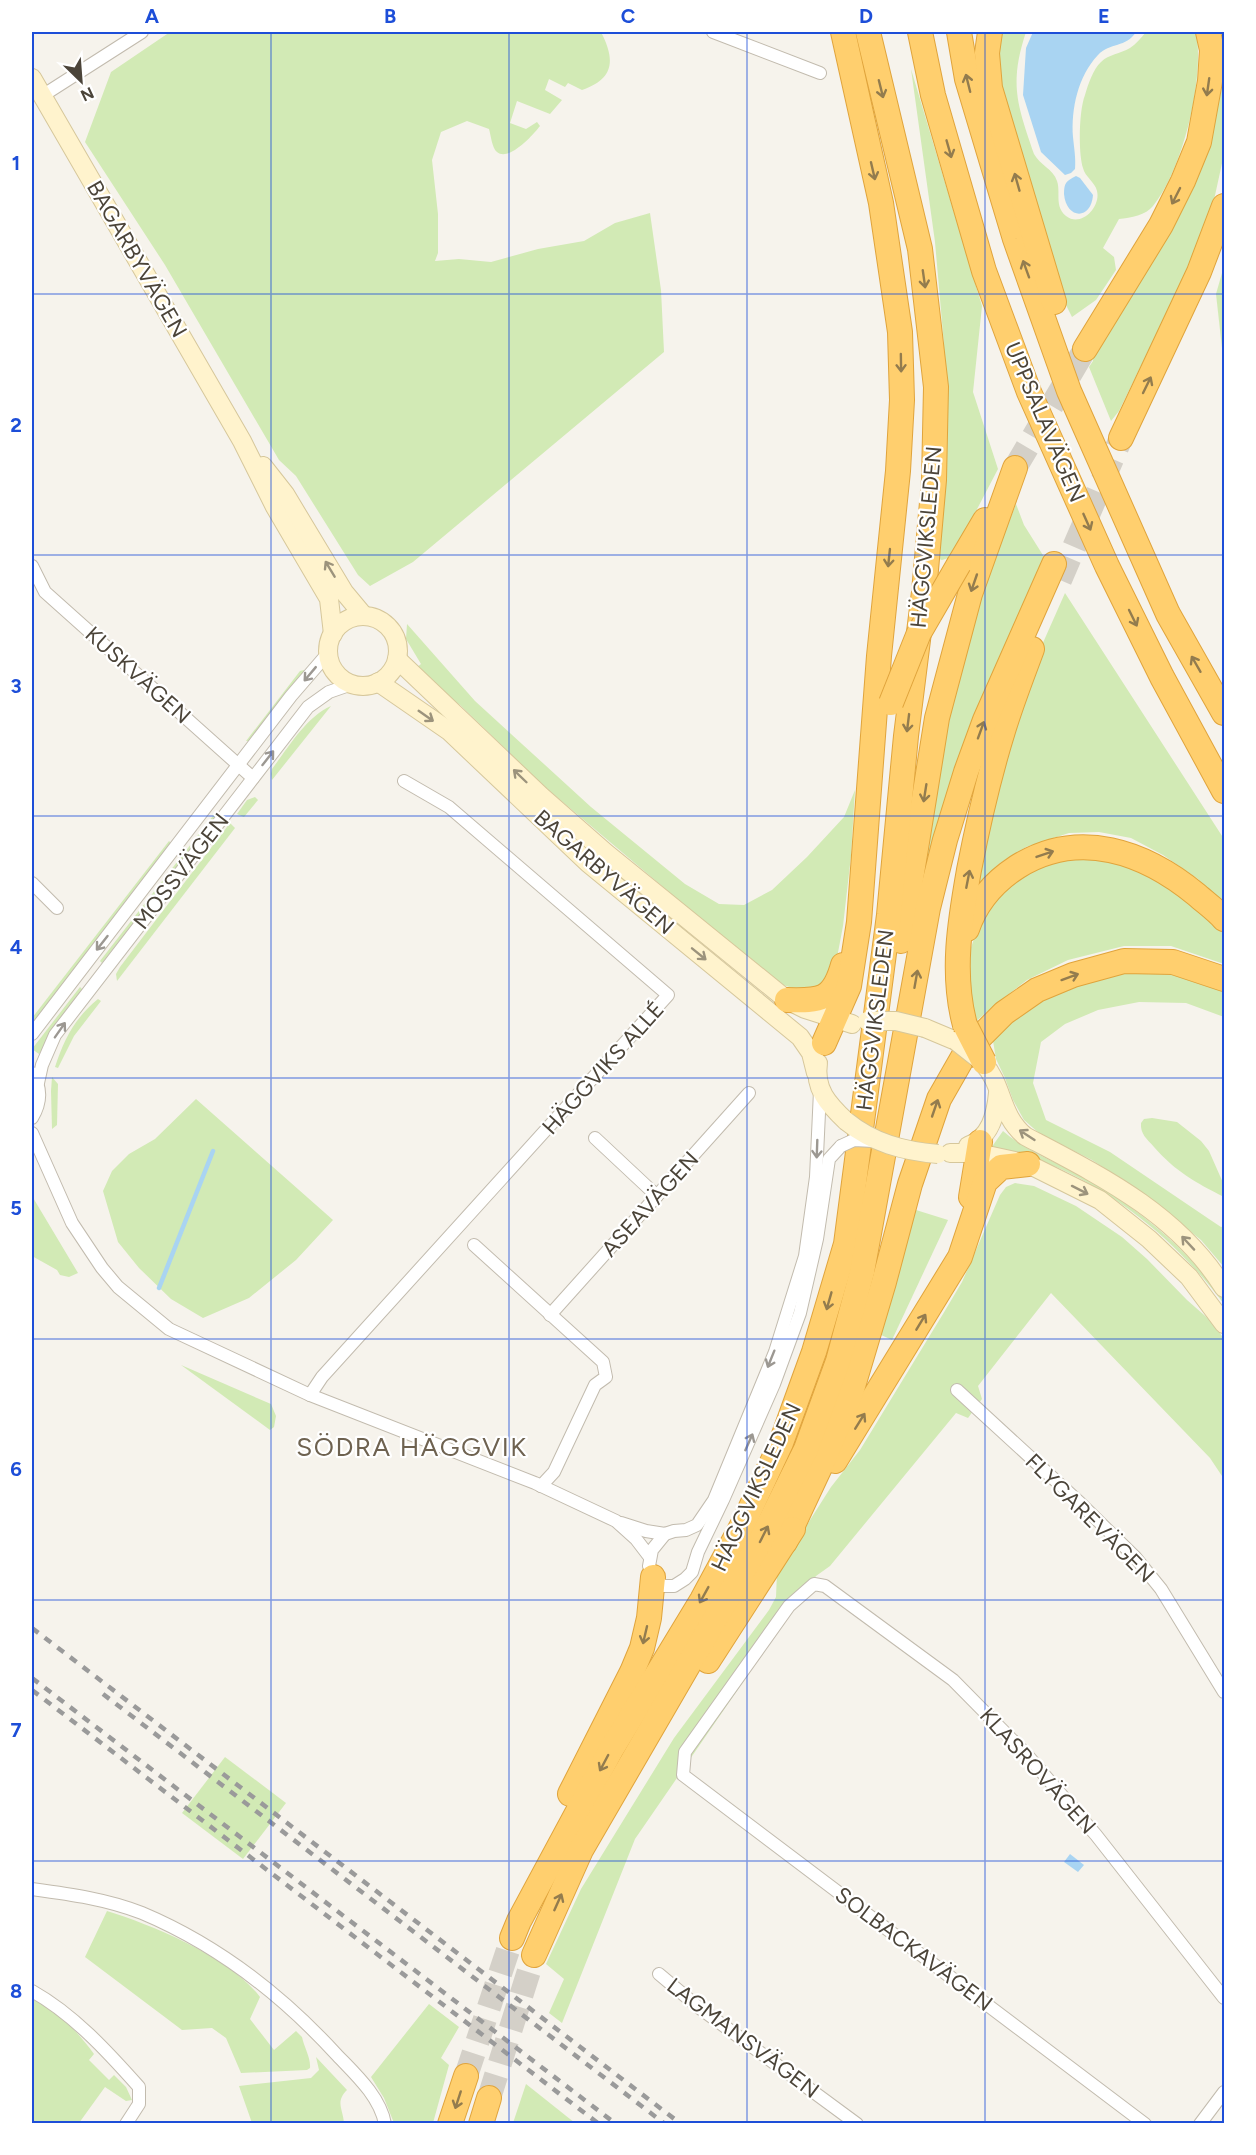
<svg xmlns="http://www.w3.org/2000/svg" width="1256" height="2155" viewBox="0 0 1256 2155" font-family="Figtree,sans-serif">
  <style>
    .green { fill: #d2eab5 }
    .water { fill: #a9d4f2 }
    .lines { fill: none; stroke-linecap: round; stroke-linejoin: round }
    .stream { stroke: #a9d4f2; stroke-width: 4.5 }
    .highway-tunnel { stroke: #d4d0c8; stroke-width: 24; stroke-dasharray: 24 12; stroke-linecap: butt }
    .street-casing { stroke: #c2bbae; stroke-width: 14 }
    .secondary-casing { stroke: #d6c79b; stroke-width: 20 }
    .highway-casing { stroke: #e0a43c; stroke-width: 26 }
    .street { stroke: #fff; stroke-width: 12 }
    .secondary { stroke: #fff3cd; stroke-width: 18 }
    .highway { stroke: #ffcf6e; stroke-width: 24 }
    .rail { stroke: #9a9a9a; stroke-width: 4.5; stroke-dasharray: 8 8; stroke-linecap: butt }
    .street-bridge-casing { stroke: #c2bbae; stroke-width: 14; stroke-linecap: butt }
    .secondary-bridge-casing { stroke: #d6c79b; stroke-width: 20; stroke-linecap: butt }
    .highway-bridge-casing { stroke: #e0a43c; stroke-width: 26; stroke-linecap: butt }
    .street-bridge { stroke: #fff; stroke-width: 12 }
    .secondary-bridge { stroke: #fff3cd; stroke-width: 18 }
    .highway-bridge { stroke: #ffcf6e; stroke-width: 24 }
    .oneway { stroke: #937c4e }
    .oneway2 { stroke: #9c937c }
    .oneway3 { stroke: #9c9892 }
    .grid { fill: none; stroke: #1d4ed8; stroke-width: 1.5; stroke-opacity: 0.55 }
    .labels { text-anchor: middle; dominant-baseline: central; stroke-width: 4.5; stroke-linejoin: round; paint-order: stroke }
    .street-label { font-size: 22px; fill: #4b4439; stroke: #fff }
    .quarter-label { font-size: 26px; letter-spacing: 1.5px; fill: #6e6250; stroke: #fff }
    .neatline { fill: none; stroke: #1d4ed8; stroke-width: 2 }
    .grid-label { font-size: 20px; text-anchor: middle; font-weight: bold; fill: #1d4ed8 }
  </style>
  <rect width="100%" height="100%" fill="#f6f3ec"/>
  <g class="green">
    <path d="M 170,32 L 601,32 C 615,59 615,79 582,90 L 568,83 L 565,87 L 549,79 L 545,90 L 562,100 L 550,114 L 517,101 L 510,123 L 526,129 L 537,122 L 540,126 C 533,135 509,162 497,152 C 492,148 491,136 489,129 L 467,121 L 441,132 L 432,160 L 438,214 L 438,253 L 435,261 L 459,259 L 491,262 L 538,249 L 584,241 L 615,223 L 650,213 L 661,290 L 664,352 L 413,562 L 370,586 L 358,575 L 296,476 L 279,460 L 165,265 L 85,142 L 111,72 Z"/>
    <path d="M 998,32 L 1026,32 C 1009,84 1017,104 1034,154 C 1040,165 1053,169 1057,181 C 1061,192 1054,206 1066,216 C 1081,228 1101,207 1097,191 C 1095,182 1085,177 1083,168 C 1078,153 1079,110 1085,95 C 1088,85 1093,69 1101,62 C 1109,54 1120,54 1130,48 C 1136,44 1141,38 1146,32 L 1196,32 C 1205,77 1183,170 1153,206 C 1146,215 1131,218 1119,219 L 1103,248 L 1114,257 L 1116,270 L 1096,300 L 1072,317 L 1059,291 L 998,82 Z"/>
    <polygon points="1215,32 1221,32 1224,52 1224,154 1214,200 1188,269 1119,411 1111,421 1089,367 1093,361 1092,358 1184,198"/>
    <polygon points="911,69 982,306 973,392 998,469 952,557 942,560 936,558 933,550 944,345 935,242"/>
    <polygon points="1224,266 1224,366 1216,294"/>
    <polygon points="1016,504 1024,525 1046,560 922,888 916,887 966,631"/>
    <polygon points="1065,593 1224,839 1224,911 1198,879 1163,855 1131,838 1099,832 1069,833 1026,847 1000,863 970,893 980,844 1038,654"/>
    <polygon points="407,624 475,701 591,807 685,884 719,904 744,905 772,890 807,857 844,817 855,790 851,856 843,926 836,963 820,986 802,991 783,985 721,936 545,787 460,705 428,681 416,668 421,664 406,639"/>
    <polygon points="304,670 305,671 250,741 246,741 300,671"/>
    <path d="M 331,706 L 272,780 L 271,774 L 272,769 C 288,748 306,717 331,706 Z"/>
    <polygon points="255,797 258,800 244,817 237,814 247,800"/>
    <polygon points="216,812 218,814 102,963 100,961"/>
    <polygon points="230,823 235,828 117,981 116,974 120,967"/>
    <polygon points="169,841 172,844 32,1024 32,1018"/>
    <polygon points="1086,858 1138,867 1200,907 1224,932 1224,964 1171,946 1124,946 1068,960 1027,980 996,1004 974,1023 963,971 977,930 996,899 1010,885 1034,869 1062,859"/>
    <polygon points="1151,971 1187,975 1224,986 1224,1017 1186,1003 1139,1002 1098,1010 1065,1024 1041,1042 1033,1083 1046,1120 1110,1152 1209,1219 1221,1227 1224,1226 1224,1267 1201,1240 1145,1195 1092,1160 1040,1134 1024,1120 1013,1100 1005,1078 996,1059 993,1041 1011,1018 1039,998 1111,973"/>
    <polygon points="80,987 83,990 39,1054 32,1049"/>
    <path d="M 98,999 L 101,1001 L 74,1036 L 58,1068 L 55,1067 C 64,1039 75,1018 98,999 Z"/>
    <polygon points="52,1077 58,1084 57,1125 52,1129 51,1091"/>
    <polygon points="196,1099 333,1220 296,1260 249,1298 203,1318 171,1299 139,1268 118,1242 103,1191 112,1171 129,1154 155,1139"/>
    <path d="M 1152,1118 L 1177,1122 L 1201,1141 L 1209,1151 L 1224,1185 L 1224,1197 C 1195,1182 1176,1172 1154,1147 C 1147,1139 1140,1134 1141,1123 L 1144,1119 Z"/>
    <path d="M 1003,1131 C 1025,1150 1053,1161 1078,1174 C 1136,1206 1185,1246 1224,1299 L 1224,1304 C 1179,1244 1119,1193 1049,1164 C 1030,1156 1010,1152 991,1148 Z"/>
    <polygon points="1015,1183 1034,1186 1076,1206 1122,1237 1147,1259 1187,1300 1212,1322 1224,1339 1224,1479 1210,1458 1051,1293 978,1386 982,1399 968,1418 956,1413 830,1566 816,1576 635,1839 562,2023 549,2013 564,1979 546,1964 581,1889 674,1738 769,1610 776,1597 777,1572 831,1487 860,1450 943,1314 962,1282 1000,1195 1006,1187"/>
    <polygon points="32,1196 78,1273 69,1277 60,1275 57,1270 32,1256"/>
    <polygon points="916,1210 948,1220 892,1340 879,1334"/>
    <polygon points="181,1365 271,1404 276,1416 274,1427 270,1430"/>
    <polygon points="225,1757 286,1803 243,1859 182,1813"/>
    <path d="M 107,1911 C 153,1925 231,1958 260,1997 L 250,2019 L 274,2050 L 296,2031 L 302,2037 C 304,2047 311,2058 310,2068 L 307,2070 L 241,2073 L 226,2038 L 212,2028 L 182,2030 L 85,1957 Z"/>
    <path d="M 32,1996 C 60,2014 74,2027 94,2054 L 89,2060 L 109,2080 L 114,2075 L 126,2087 L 132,2100 L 126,2101 L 105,2087 L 79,2123 L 32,2123 Z"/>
    <polygon points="429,2004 459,2027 441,2058 449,2065 433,2123 394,2123 384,2098 371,2077"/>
    <path d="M 316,2057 L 347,2090 C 335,2102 343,2109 344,2123 L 252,2123 L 239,2086 L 311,2078 L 319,2070 Z"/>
    <polygon points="526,2084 575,2123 513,2123"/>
  </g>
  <g class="water">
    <path d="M 1033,32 L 1136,32 C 1126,48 1110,42 1098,55 C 1078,76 1071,109 1073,137 C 1074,148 1076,158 1075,169 L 1071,173 L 1065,175 L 1041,152 L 1023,95 L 1026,48 Z"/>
    <path d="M 1076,176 L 1080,178 L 1093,195 C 1091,221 1066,219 1064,194 C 1064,183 1066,181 1076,176 Z"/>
    <polygon points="1070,1854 1084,1865 1078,1872 1064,1862"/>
  </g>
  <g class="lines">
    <polyline class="stream" points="159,1288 213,1151"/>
    <g class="highway-tunnel">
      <polyline points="1015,468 1085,349"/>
      <polyline points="1060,580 1121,438"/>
      <polyline points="466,2076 512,1938"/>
      <polyline points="489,2098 534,1955"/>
    </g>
    <g class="street-casing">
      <g id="street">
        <polyline points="713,32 820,73"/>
        <polyline points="42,96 142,32"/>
        <polyline points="32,566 45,592 253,778"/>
        <polyline points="32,883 57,908"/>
        <polyline points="32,1034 291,696 329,652"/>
        <path d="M 32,1073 C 42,1088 41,1103 32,1118"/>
        <polyline points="38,1083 42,1065 55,1035 308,707 329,692 352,684"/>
        <polyline points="32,1133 72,1223 102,1268 118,1287 169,1329 310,1395 535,1483 616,1521 636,1539 649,1556"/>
        <polyline points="595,1138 657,1196"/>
        <polyline points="474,1245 603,1362 606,1377 595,1385 554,1472 541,1486"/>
        <polyline points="550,1315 749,1093"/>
        <polyline points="957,1390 1080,1503 1135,1557 1161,1589 1224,1692"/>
        <polyline points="310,1395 322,1377 668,995 449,807 404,781"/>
        <polyline points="621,1523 646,1531 665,1534 674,1531 686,1530 697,1525 714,1500 775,1352 805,1256 816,1177 820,1091"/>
        <polyline points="665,1534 652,1550 649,1566 655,1580 664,1586 674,1586 685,1579 692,1572 698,1552 723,1500 774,1384 800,1313 817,1239 829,1159 841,1146"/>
        <path d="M 32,1889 C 69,1894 107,1899 142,1913 C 218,1945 280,1993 336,2054 C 354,2073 380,2096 385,2124"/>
        <polyline points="659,1974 697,2006 857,2124"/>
        <path d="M 32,1991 C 73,2014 107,2051 139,2087 L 139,2104 L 126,2124"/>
        <polyline points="1145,2124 683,1775 685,1752 789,1606 814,1584 825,1586 953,1680 1028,1756 1096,1835 1224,1998"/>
        <polyline points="1200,2124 1224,2092"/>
      </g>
    </g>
    <g class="secondary-casing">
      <g id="secondary">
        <polyline points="32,78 242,441 275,507 329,599 333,634"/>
        <polyline points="263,466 285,494 344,592 364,616"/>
        <circle cx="363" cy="651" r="35"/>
        <polyline points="397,659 541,796 606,853 787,1000 805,1009 852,1024"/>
        <polyline points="378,682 449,731 588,863 800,1037 811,1053 816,1073"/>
        <polyline points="925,1028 956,1041"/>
        <path d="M 818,1063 C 814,1089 828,1104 846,1121"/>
        <path d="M 983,1063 C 1004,1086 999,1114 1025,1136 C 1101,1176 1177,1213 1224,1288"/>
        <path d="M 968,1146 C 990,1138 996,1115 998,1093"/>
        <polyline points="950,1153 978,1153 1028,1164 1100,1200 1149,1239 1189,1277 1224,1324"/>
      </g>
    </g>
    <g class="highway-casing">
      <g id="highway">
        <polyline points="920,32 933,95 984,271 1029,392 1107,566 1162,677 1224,791"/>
        <polyline points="959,32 967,79 1015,239 1069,391 1168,614 1224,713"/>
        <polyline points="990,32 987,53 990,88 1054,302"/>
        <polyline points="1085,349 1161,225 1183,181 1199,142 1210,81 1212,50 1208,32"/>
        <polyline points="1121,438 1199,272 1224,206"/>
        <polyline points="959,564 985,520"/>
        <path d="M 967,929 C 976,903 994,882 1017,867 C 1079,828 1145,852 1197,895 C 1206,903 1216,910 1224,919"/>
        <polyline points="901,941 937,718 970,594 1015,468"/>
        <path d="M 787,1000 C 820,1001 833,1001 843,965"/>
        <path d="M 965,1025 C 951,974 960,921 969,870 C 978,824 989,776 1003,731 C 1011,704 1022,676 1032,649"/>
        <polyline points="824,1043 849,986 859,922 879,656 898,471 902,400 900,332 881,203 843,32"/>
        <polyline points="971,1197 980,1142"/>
        <polyline points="835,1461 960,1257 985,1182 1001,1167 1028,1164"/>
        <polyline points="785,1542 822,1463 850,1396 884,1282 910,1184 939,1099 967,1050 1004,1013 1037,990 1073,975 1124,961 1173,962 1224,979"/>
        <polyline points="708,1661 793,1529"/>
        <polyline points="570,1794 632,1672 642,1648 649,1618 653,1577"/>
        <polyline points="512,1938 519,1921 611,1750 702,1600 744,1522 781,1443 814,1352 846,1244 889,915 906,736 924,592 934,480 936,387 920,249 868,32"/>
        <polyline points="534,1955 581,1850 762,1538 806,1449 838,1361 862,1272 928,908 945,840 966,772 985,720 1054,564"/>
        <polyline points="450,2124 466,2076"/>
        <polyline points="481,2124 489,2098"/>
      </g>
    </g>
    <use href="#street" class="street"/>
    <use href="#secondary" class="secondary"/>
    <use href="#highway" class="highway"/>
    <g class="rail">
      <polyline points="32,1628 681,2124"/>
      <polyline points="32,1678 616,2124"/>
      <polyline points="32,1690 599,2124"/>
      <polyline points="103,1694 665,2124"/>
    </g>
    <g class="street-bridge-casing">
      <polyline id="street-bridge" points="841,1146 854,1140 874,1141"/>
    </g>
    <g class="secondary-bridge-casing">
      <g id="secondary-bridge">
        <polyline points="867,1021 896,1021 925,1028"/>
        <polyline points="956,1041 980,1060"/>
        <path d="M 846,1121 C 873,1143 903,1151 938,1154"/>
      </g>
    </g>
    <g class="highway-bridge-casing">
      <g id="highway-bridge">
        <polyline points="891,703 919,633 959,564"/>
        <polyline points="965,1025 984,1062"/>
      </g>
    </g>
    <use href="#street-bridge" class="street-bridge"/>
    <use href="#secondary-bridge" class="secondary-bridge"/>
    <use href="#highway-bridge" class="highway-bridge"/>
  </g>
  <defs><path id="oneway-shaft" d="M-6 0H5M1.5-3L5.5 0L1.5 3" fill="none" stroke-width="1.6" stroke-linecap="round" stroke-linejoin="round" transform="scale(1.5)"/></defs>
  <g class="oneway">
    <use href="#oneway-shaft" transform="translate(968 83) rotate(-104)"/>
    <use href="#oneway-shaft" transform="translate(1208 87) rotate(98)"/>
    <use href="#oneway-shaft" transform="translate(881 89) rotate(76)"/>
    <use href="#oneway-shaft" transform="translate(949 149) rotate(74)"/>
    <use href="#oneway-shaft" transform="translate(873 171) rotate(77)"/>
    <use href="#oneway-shaft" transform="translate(1017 182) rotate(-106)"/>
    <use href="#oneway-shaft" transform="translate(1176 196) rotate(117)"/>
    <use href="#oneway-shaft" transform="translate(1026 269) rotate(-110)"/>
    <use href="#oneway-shaft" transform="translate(924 279) rotate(82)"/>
    <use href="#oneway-shaft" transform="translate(901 363) rotate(89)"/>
    <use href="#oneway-shaft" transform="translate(1147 385) rotate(-64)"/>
    <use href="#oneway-shaft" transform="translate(1087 522) rotate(66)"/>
    <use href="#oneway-shaft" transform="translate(889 558) rotate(96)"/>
    <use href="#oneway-shaft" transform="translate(974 583) rotate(109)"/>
    <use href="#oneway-shaft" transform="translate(1133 618) rotate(64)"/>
    <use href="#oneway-shaft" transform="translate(1196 664) rotate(-120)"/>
    <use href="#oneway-shaft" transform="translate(908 723) rotate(97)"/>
    <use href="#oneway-shaft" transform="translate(981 730) rotate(-70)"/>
    <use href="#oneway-shaft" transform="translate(925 793) rotate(99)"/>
    <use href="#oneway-shaft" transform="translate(1045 854) rotate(-19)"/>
    <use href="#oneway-shaft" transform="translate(968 879) rotate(-79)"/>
    <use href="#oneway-shaft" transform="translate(1070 977) rotate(-20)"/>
    <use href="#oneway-shaft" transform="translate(916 979) rotate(-80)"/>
    <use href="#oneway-shaft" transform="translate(935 1108) rotate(-71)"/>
    <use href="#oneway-shaft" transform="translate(829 1301) rotate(106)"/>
    <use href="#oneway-shaft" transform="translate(921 1322) rotate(-59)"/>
    <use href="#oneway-shaft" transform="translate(860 1421) rotate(-58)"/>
    <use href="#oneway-shaft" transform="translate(764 1534) rotate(-63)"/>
    <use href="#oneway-shaft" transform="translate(704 1595) rotate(119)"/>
    <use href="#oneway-shaft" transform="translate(645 1635) rotate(103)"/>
    <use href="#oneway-shaft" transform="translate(604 1763) rotate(118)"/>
    <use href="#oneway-shaft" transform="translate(558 1902) rotate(-66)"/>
    <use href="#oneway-shaft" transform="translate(458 2100) rotate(108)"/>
  </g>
  <g class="oneway2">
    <use href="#oneway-shaft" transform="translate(330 569) rotate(-121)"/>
    <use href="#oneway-shaft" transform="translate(426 716) rotate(35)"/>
    <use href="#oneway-shaft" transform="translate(520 776) rotate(-136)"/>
    <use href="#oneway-shaft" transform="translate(699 954) rotate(39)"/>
    <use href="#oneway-shaft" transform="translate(1027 1135) rotate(-147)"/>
    <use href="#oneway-shaft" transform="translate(1080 1190) rotate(27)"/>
    <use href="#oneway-shaft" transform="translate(1188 1243) rotate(-133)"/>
  </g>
  <g class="oneway3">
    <use href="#oneway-shaft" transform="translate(310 674) rotate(130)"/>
    <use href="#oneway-shaft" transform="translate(268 758) rotate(-52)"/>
    <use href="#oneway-shaft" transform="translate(102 943) rotate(128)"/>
    <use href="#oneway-shaft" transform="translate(60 1030) rotate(-55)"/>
    <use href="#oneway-shaft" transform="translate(817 1149) rotate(92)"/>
    <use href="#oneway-shaft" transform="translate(771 1359) rotate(112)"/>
    <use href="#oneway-shaft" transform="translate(749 1442) rotate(-66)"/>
  </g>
  <path class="grid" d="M 271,32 L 271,2124M 509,32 L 509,2124M 747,32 L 747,2124M 985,32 L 985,2124M 32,294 L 1224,294M 32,555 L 1224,555M 32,816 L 1224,816M 32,1078 L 1224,1078M 32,1339 L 1224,1339M 32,1600 L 1224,1600M 32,1861 L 1224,1861"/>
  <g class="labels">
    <g class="street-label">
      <text transform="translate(137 259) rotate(60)">BAGARBYVÄGEN</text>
      <text transform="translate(1045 422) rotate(67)">UPPSALAVÄGEN</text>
      <text transform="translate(926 537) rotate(-85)">HÄGGVIKSLEDEN</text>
      <text transform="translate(138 675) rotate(42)">KUSKVÄGEN</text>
      <text transform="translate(181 871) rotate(-52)">MOSSVÄGEN</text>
      <text transform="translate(604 872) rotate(41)">BAGARBYVÄGEN</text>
      <text transform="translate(875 1020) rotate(-83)">HÄGGVIKSLEDEN</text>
      <text transform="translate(603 1068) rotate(-48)">HÄGGVIKS ALLÉ</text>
      <text transform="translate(650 1204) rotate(-48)">ASEAVÄGEN</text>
      <text transform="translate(756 1487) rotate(-65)">HÄGGVIKSLEDEN</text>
      <text transform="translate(1090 1518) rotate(45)">FLYGAREVÄGEN</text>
      <text transform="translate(1038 1771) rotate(48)">KLASROVÄGEN</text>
      <text transform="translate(914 1949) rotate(37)">SOLBACKAVÄGEN</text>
      <text transform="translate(743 2038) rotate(37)">LAGMANSVÄGEN</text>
    </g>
    <g class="quarter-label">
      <text x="412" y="1447">SÖDRA HÄGGVIK</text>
    </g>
  </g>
  <rect width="1256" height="2155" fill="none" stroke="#ffffff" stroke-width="66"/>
  <g transform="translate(81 81) rotate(155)" stroke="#ffffff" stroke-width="4.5" paint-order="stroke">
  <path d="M0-4.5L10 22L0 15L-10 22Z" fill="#4b4439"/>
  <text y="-9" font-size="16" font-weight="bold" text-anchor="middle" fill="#4b4439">N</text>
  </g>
  <rect x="33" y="33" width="1190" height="2089" class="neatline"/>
  <g class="grid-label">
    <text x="152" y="23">A</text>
    <text x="390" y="23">B</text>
    <text x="628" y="23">C</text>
    <text x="866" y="23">D</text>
    <text x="1104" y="23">E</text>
    <text x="16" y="170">1</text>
    <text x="16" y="432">2</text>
    <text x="16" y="693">3</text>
    <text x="16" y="954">4</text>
    <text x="16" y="1215">5</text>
    <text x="16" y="1476">6</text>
    <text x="16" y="1737">7</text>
    <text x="16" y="1998">8</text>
  </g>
</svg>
